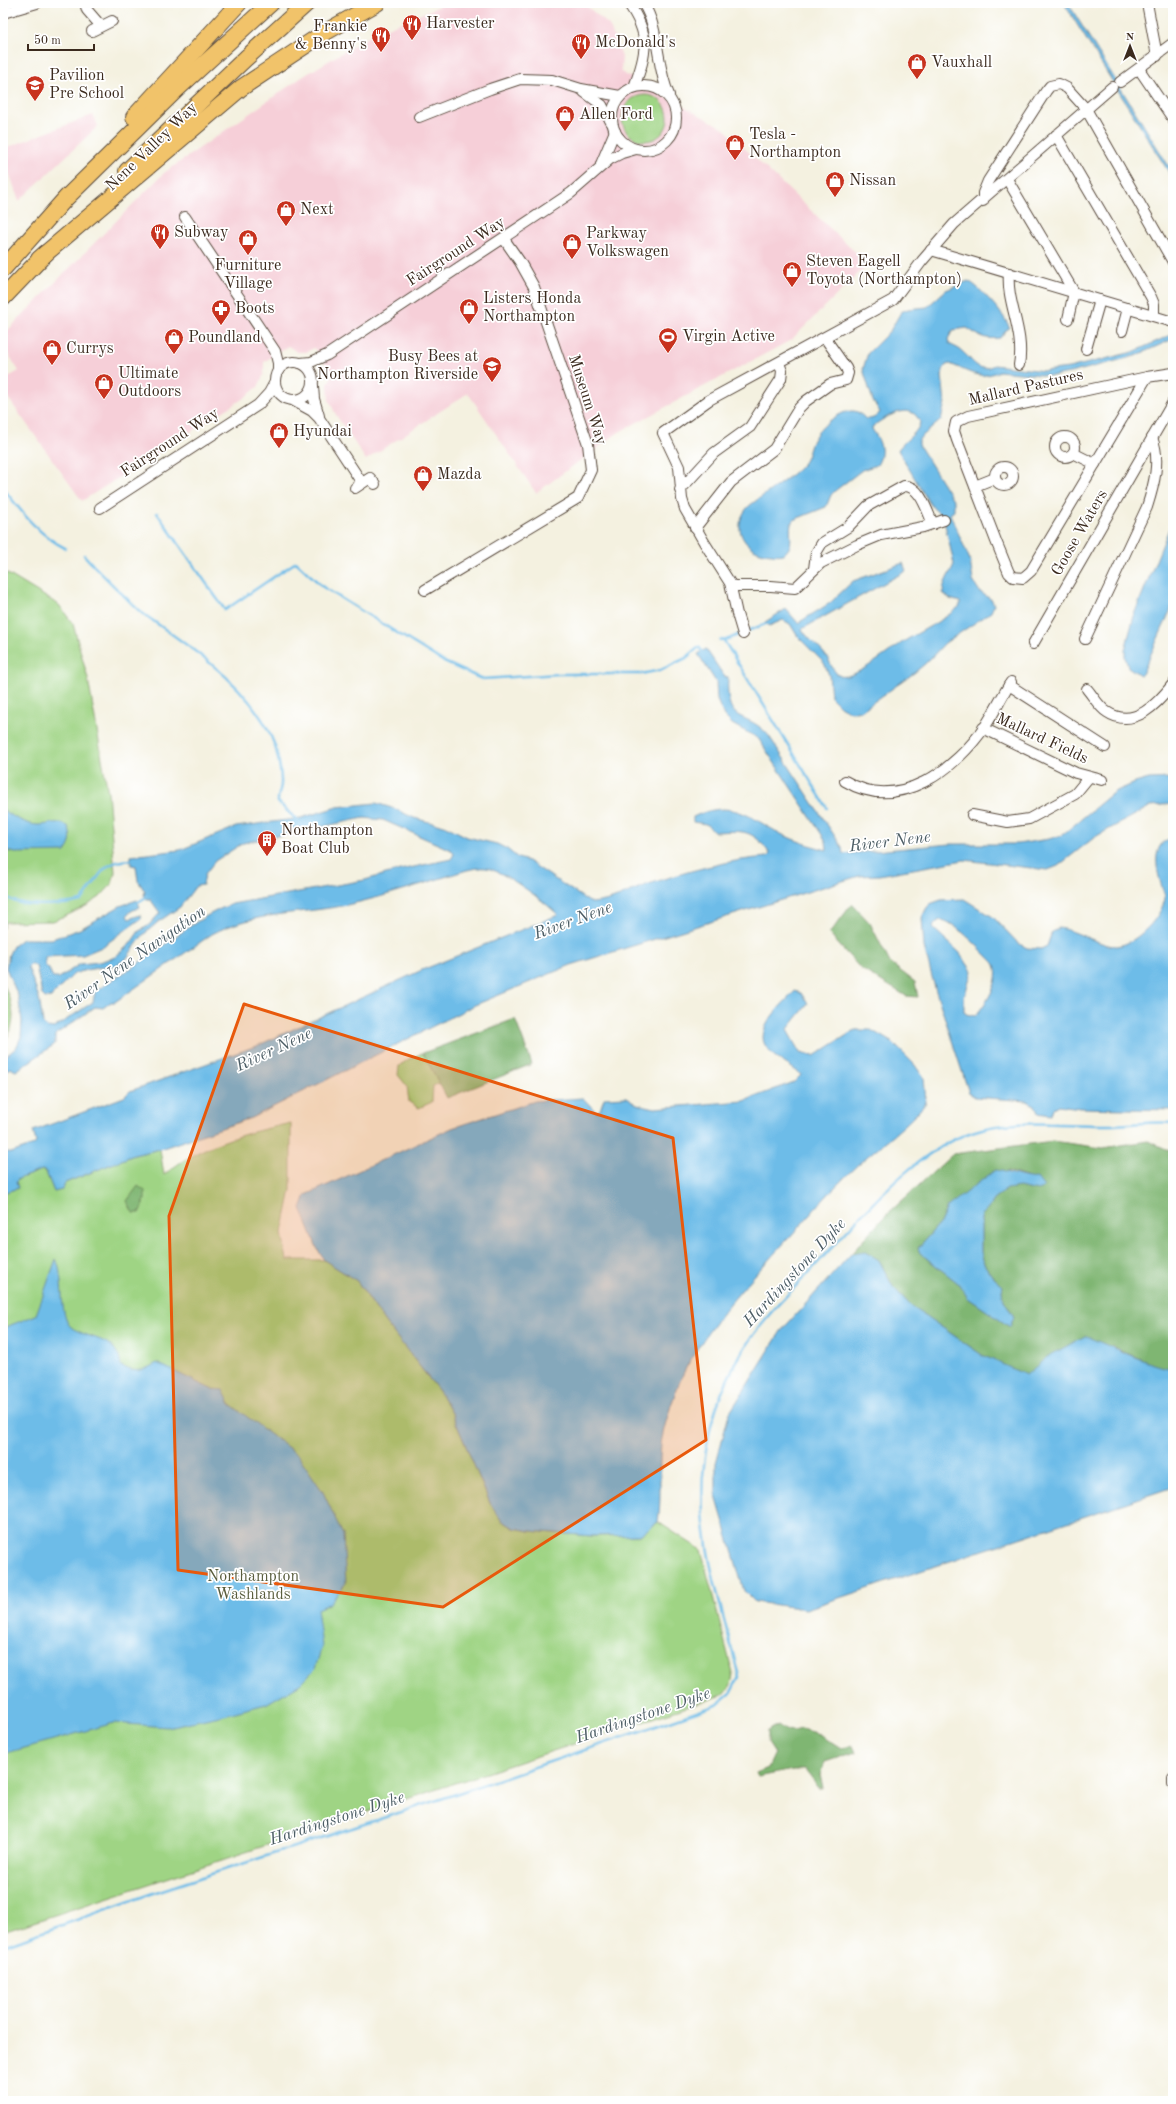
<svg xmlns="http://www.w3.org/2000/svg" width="1176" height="2104" viewBox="0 0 1176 2104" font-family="'Old Standard TT',serif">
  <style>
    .built { fill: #f6cfd8 }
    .green { fill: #9fd484; stroke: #6d7f51 }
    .forest { fill: #7fb672; stroke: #5d7048; fill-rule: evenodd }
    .water { fill: #6dbce8; stroke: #547383; fill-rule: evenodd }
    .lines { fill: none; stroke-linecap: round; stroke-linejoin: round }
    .stream { stroke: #6dbce8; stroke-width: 2.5 }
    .minor-casing { stroke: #57483b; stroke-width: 12 }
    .trunk-casing { stroke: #57483b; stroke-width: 18 }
    .minor { stroke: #fff; stroke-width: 10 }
    .trunk { stroke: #f1c36a; stroke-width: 16 }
    .marked { fill: #e8590c; fill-opacity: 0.2; stroke: #e8590c; stroke-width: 3; stroke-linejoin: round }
    .labels { text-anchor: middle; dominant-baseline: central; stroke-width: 3.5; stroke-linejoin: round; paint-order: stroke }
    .poi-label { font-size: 16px; fill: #3b2a1e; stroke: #fff; text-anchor: start }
    .street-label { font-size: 16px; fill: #3b2a1e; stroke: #fff }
    .park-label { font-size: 16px; fill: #595d3d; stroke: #fff }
    .water-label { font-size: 17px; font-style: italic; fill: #4c5d65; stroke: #fff }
  </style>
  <rect width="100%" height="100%" fill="#fff"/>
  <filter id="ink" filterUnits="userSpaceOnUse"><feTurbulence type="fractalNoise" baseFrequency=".025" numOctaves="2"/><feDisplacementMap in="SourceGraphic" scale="8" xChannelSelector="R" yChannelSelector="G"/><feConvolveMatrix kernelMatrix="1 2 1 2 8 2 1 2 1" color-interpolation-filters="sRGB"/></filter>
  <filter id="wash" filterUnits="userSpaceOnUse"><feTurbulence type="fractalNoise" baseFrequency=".012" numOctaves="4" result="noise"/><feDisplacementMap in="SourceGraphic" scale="16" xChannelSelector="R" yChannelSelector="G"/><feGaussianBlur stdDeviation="0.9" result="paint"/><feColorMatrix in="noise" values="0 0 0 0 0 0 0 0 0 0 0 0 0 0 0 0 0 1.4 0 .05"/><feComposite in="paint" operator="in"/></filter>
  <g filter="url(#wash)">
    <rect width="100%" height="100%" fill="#f4f1e0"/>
    <g class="built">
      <polygon points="447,3 583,3 609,25 622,57 621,72 723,128 868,264 791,340 619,432 536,493 468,393 366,460 336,415 329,400 328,384 333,374 314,348 306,352 297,352 288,346 264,362 264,374 258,387 244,398 82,501 3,391 3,380 19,371 3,346 3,335 164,173 302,77 373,34"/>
      <polygon points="93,115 98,126 19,201 5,161 3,161 3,149"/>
    </g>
    <g class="green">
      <circle cx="645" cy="118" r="23"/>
      <polygon points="3,571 59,605 73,624 88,679 108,793 115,872 112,884 100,897 88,905 70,914 53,921 5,922 3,928"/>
      <path d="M 3,983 C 13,1005 19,1023 3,1043 Z"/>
      <polygon points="423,1053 439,1083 433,1086 432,1102 419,1108 409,1102 407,1086 398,1075 399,1066 409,1059"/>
      <path d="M 291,1123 L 291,1190 L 282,1233 L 287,1260 L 324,1260 L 357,1281 L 385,1322 L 439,1391 L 452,1413 L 490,1503 L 501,1520 L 514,1528 L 530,1531 L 592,1536 L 640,1535 L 658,1522 L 701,1550 L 733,1674 L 731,1685 L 723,1695 L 3,1932 L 3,1193 L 18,1188 L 16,1182 L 18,1179 L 42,1170 L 46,1172 L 54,1191 L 62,1190 L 65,1183 L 134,1155 L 160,1149 L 164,1175 C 200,1144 246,1133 291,1123 Z"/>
    </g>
    <g class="forest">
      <polygon points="852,904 870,923 890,963 915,982 918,997 906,996 861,969 829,934"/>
      <polygon points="515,1019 532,1064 447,1098 423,1053"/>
      <path d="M 1053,1141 L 1102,1148 L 1148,1141 L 1173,1152 L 1173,1369 L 1153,1365 L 1112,1346 L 1047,1357 L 1027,1376 L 982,1355 L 911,1306 L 893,1287 L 879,1260 L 851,1254 L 883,1218 L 953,1154 ZM 1008,1171 L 1032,1179 L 1038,1191 L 1019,1187 L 1007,1189 L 993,1200 L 981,1218 L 981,1252 L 984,1264 L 992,1276 L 1003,1286 L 1001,1295 L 1014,1317 L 1010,1327 L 968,1298 L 958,1283 L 920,1253 L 918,1248 L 940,1223 L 947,1207 Z"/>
      <polygon points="138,1186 145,1191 145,1200 139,1213 133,1213 127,1201"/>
      <polygon points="778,1725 785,1730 794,1731 801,1729 819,1734 841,1748 853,1746 856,1752 825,1762 820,1774 823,1788 819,1788 806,1770 793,1770 758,1777 756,1773 768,1768 775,1753 768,1742 768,1731"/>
    </g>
    <g class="water">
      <polygon points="1065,3 1068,3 1173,173 1173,179 1065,5"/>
      <path d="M 968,281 C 977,284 1007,317 1009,327 L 1000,338 C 984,340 979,336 967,328 L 953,330 L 948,339 L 949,344 C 955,347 961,349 965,354 C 975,363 979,373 994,365 L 1044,371 L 1069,368 L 1133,352 L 1173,334 L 1173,339 L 1135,356 L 1070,373 L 1052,376 L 999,371 C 980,381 968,371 950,364 L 946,365 L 943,370 L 942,376 L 945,402 L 941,420 L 919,439 L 919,445 L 954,501 L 954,511 L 950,514 L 970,560 L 973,581 L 980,592 L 992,600 L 994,605 L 991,612 L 945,643 L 926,663 L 914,673 L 861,711 L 855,712 L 848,711 L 840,706 L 831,697 L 829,675 L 824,663 L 798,637 L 790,624 L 783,620 L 769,626 L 765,622 L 786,609 L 798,623 L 830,603 L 853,581 L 903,563 L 906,571 L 802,629 C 809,641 821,647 828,659 C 831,664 834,673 840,676 C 853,681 892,649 903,642 C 922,630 943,621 960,606 L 960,602 L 950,599 L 943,593 C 943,581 950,575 954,564 L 943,516 L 934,509 L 928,501 L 898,450 C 904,440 919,433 920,422 C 911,400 886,417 873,426 L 872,429 C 881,442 885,452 877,465 L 862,470 L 836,490 L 831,495 L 826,507 L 793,520 C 786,530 796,542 786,552 C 782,555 777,555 772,554 C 744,553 729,527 749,506 C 764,494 791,478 803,464 C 809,457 809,446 814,438 C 820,427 840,410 853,411 C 859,411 862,416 866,419 C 872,419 876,418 880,412 L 873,401 L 863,369 L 868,353 L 890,331 L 901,312 L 908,309 L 927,307 L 946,290 Z"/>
      <polygon points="1173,519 1173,605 1142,674 1140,675 1128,667 1125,656 1125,650 1135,612"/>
      <path d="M 706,649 L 724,676 L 728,677 C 725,729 746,708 769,736 L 842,847 L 843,854 L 950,844 L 1018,844 L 1049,839 L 1062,835 L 1114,792 L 1135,783 L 1149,779 L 1173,778 L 1173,804 L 1151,806 L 1095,837 L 1058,866 L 1048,870 L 964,860 L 879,875 L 859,876 L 571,965 L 475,1005 L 251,1118 L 160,1149 L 134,1155 L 65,1183 L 62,1190 L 54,1192 L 46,1172 L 42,1170 L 18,1179 L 16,1182 L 18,1188 L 3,1193 L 3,1146 L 5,1151 L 11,1153 L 34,1145 L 36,1142 L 33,1131 L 124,1097 L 130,1091 L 259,1045 L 422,970 L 558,915 C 546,902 502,870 486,868 C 480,867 473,869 467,870 C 428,882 387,896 347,905 C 302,914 253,912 212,934 L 115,1002 L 111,1002 L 103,1008 L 95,1007 L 55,1035 L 55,1044 L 16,1071 L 10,1068 L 3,1072 L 6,1056 L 16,1048 L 21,1037 L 22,1021 L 18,996 L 6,968 L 9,954 L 13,946 L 22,939 L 52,939 L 80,929 L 120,906 L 137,900 L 140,907 L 131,911 L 127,916 L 129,919 L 140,915 L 142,918 L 102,947 L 83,955 L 45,957 L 45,966 L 49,969 L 53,978 L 59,978 L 80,964 L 99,962 L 115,957 L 130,944 L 139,931 L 148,926 L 160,913 L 150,899 L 147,899 L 144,895 L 145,891 L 138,881 L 136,866 L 131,865 L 131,856 L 180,850 L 236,827 L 301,818 L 337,807 L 376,803 L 395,809 L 414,818 L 448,827 L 467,837 L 497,844 L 507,849 L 518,858 L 528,861 L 591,903 C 612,902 627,892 646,885 C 684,872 727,860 767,857 L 770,854 C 752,828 743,831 715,832 L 706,824 L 693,822 L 693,817 C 732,798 749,817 781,834 C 796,841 811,846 827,850 L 826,841 L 758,738 L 732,724 L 724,716 L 717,700 L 716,682 L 698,654 ZM 364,818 L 383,820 L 451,850 L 454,854 L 451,859 L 400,870 L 365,880 L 232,904 C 199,916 174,939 146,958 C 129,970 111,980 95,992 L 93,1002 L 54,1028 L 46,1027 L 43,1023 L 39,998 L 28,967 L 31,964 L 36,966 L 42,995 L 45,998 L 51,997 L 74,974 L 86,970 L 116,965 L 126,959 L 143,935 L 158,922 L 180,907 L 196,886 L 203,885 L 205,874 L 215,861 L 243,843 Z"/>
      <path d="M 3,809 C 10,816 28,825 38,825 C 53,825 52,819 68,826 C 72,837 72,842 65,852 L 15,853 L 3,850 Z"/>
      <path d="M 1173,838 L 1173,1110 L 1080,1108 L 1058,1105 L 1053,1108 L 1051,1115 L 1038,1113 L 1035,1105 L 1027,1101 L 975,1097 L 969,1093 L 935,988 L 924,947 L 922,918 L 926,909 L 930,904 L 941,900 L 964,899 L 993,917 L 1018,943 L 1027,948 L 1041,949 L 1047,946 L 1052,932 L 1059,928 C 1076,930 1102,947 1117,946 C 1136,944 1162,917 1165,898 C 1165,894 1162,889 1161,884 C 1156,868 1151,842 1173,838 ZM 940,920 C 953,919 984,953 994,963 C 1003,979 986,1004 975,1016 L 966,1014 L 964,1011 L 964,998 L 972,971 L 960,953 L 933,928 L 934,924 Z"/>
      <path d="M 795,991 L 801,993 L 808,1004 L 787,1030 L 800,1053 L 814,1056 L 855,1030 L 871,1030 L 893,1043 L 914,1064 L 924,1078 L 926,1103 C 903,1131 873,1149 848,1174 C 826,1195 807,1219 786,1241 C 750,1280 713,1319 687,1366 C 677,1386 670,1407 664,1429 C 656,1459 663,1491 658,1522 L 640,1535 L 592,1536 L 530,1531 L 514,1528 L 501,1520 L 490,1503 L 452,1413 L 439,1391 L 385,1322 L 357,1281 L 324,1260 L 317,1248 L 301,1208 L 306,1195 L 452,1128 L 535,1101 L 583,1098 L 596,1112 L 600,1110 L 604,1098 L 626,1097 L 637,1104 L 655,1108 L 744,1101 L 794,1082 L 801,1075 C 791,1065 775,1060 767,1048 C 752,1030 784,1003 795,991 Z"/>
      <path d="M 995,1170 C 1007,1171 1027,1180 1037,1178 L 1044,1187 L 1038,1191 L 1019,1187 L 1007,1189 L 993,1200 L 981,1218 L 981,1252 L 984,1264 L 992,1276 L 1003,1286 L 1001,1295 L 1014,1317 L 1010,1327 L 968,1298 L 958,1283 L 920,1253 L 918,1248 L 940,1223 L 947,1207 Z"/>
      <path d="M 866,1252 L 879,1260 L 893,1287 L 911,1306 L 982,1355 L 1026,1375 L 1047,1357 L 1085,1336 C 1114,1347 1142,1363 1173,1369 L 1173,1487 L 806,1609 L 755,1602 L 744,1591 L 716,1496 L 716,1463 L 729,1414 L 781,1331 L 851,1254 Z"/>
      <path d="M 56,1259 C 65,1277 58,1315 71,1327 C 74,1330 79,1331 82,1333 C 102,1341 118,1342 121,1366 C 135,1374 144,1370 157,1363 L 211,1389 L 223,1390 L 230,1404 L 298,1455 L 323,1492 L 343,1535 L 346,1583 L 330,1603 L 317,1609 L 322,1646 L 315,1669 L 300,1684 L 266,1704 L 220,1716 L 167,1727 L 114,1723 L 3,1754 L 3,1328 L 36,1315 Z"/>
    </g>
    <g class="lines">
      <g class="stream">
        <path d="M 3,488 C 21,511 38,535 65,548"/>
        <polyline points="157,513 225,610 296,562 323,587 444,662 482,679 559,674 641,674 661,670 686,658 699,647 703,653"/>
        <path d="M 84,555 C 96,569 109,581 122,594 C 129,600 135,608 142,613 C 190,647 254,687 275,746 C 278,757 281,770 281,781 C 282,789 277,795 278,802 L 298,821"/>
        <polyline points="745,632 768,623"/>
        <polyline points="723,639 827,808"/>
        <polyline points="720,640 729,639 740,634"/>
        <path d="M 3,894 C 6,896 10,900 14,901 C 28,907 66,905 81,901 C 100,880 99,859 134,860"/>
        <polyline points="135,904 148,896"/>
        <path d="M 3,1946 L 150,1894 L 432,1802 L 717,1705 L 730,1694 L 739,1677 C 723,1609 695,1536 704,1465 C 708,1425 722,1386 742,1352 C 761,1319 790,1293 815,1266 C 859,1219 912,1151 975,1131 C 1012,1118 1069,1126 1108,1125 C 1130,1125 1151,1121 1173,1123"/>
      </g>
    </g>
  </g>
  <g filter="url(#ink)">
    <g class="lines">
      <g class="minor-casing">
        <g id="minor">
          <polyline points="85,3 87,10 100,25"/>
          <path d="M 628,3 C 651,35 647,53 634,87"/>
          <path d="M 643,3 C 661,32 655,64 669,95"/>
          <polyline points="1147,3 1157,56"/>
          <polyline points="3,13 37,3"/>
          <polyline points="92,31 112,21"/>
          <polyline points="1139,69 1173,119"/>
          <polyline points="1120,82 1173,43"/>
          <circle cx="644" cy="118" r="32"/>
          <polyline points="584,92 602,105 611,122"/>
          <polyline points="419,117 490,89 520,79 552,80 581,89 620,96"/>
          <polyline points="1056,135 1151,297 1154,304 1154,316"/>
          <polyline points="601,164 615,131"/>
          <polyline points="1007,179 1074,292 1068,319"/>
          <polyline points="983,201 983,193 988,181 1046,91 1050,86 1059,84 1067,88 1086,109 1173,262"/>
          <polyline points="185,217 275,351 278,363 278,371"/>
          <polyline points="931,250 1173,322"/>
          <path d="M 1009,273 C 1006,303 1025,331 1019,365"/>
          <polyline points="1122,331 1128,308"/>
          <polyline points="1086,349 1100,300"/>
          <circle cx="294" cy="381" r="19"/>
          <polyline points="300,363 311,362 327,355 571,193 610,159 622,153 636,149"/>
          <polyline points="1147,377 1031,571 1023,578 1013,577 1009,573 996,541 957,440 954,431 956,422 968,416 1147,377 1173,373"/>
          <polyline points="313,386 314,399 319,416"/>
          <polyline points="294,401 312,411 319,418 362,483"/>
          <circle cx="1065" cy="447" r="10"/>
          <polyline points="1073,453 1095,464"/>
          <circle cx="1004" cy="476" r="9"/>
          <polyline points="975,486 995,478"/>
          <polyline points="355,488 370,478 375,484"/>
          <polyline points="680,490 714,453 750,427 781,379 782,371 779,363"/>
          <polyline points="100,508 258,405 269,393 275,382"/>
          <polyline points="695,528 731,482 774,449 799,408 806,401 830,384 846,380 848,373 846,368 825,338"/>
          <path d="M 814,569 L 816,553 L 822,543 L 848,527 L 868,506 L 904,486 C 920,485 927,511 933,524"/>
          <polyline points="731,586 771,586 795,588 821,563 857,545 881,535 923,527 944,520"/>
          <polyline points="425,590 578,498 591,470 588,444 534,287 520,262 504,239"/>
          <polyline points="743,634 737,614 730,583 704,542 685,509 682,499 679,467 663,433 709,400 893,300 922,261 954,224 1112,87"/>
          <path d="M 1085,639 L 1147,507 C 1154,485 1161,459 1152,438"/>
          <polyline points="1033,644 1173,402"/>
          <polyline points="1009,685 1105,747"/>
          <path d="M 1087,689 C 1093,696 1099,707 1107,712 C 1134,730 1158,703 1173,684"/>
          <polyline points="983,728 1076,773 1102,780"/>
          <path d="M 845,781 C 898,813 956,770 986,725 C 995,711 1002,696 1011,682"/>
          <polyline points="972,815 1008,822 1029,819 1075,794 1089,777"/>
          <polyline points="1173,1778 1173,1784"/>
        </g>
      </g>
      <g class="trunk-casing">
        <g id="trunk">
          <polyline points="134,117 239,3"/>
          <polyline points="127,171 246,58 307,3"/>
          <polyline points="39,259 241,88 324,33 377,3"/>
          <polyline points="3,269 66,198 177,89 271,3"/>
          <polyline points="3,298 46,253"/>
        </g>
      </g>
      <use href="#minor" class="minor"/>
      <use href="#trunk" class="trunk"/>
    </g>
  </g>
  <path class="marked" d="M 244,1004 L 673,1138 L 706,1440 L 443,1607 L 178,1570 L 169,1216 Z"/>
  <defs>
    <g id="restaurant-pin" transform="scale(1)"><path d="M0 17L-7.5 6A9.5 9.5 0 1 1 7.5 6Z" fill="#c8321e" stroke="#fff"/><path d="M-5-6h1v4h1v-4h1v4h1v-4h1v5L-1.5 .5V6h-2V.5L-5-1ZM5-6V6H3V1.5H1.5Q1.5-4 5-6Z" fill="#fff"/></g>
    <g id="shop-pin" transform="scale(1)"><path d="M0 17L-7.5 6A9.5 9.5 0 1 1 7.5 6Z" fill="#c8321e" stroke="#fff"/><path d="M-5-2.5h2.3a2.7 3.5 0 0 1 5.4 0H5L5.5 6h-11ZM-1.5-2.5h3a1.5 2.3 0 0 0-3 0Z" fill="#fff"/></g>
    <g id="school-pin" transform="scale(1)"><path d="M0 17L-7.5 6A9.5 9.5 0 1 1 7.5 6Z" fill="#c8321e" stroke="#fff"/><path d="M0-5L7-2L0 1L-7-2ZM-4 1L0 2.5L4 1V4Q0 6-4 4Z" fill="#fff"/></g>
    <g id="pharmacy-pin" transform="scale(1)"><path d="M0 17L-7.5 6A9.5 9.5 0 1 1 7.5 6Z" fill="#c8321e" stroke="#fff"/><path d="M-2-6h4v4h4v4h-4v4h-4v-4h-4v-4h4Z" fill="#fff"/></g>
    <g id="stadium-pin" transform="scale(1)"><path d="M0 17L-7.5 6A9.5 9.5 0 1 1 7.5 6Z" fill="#c8321e" stroke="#fff"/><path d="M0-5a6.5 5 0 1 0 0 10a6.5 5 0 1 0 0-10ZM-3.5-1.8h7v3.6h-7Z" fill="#fff"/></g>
    <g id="building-pin" transform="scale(1)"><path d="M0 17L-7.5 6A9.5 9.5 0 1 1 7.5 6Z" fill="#c8321e" stroke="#fff"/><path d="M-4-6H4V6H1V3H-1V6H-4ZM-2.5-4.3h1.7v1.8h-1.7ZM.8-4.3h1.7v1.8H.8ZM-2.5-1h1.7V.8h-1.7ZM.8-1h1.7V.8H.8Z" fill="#fff"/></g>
  </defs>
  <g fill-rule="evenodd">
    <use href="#restaurant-pin" x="412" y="24"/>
    <use href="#restaurant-pin" x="381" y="36"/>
    <use href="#restaurant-pin" x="581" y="43"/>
    <use href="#shop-pin" x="917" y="63"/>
    <use href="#school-pin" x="35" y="85"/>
    <use href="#shop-pin" x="565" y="115"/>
    <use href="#shop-pin" x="735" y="144"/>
    <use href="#shop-pin" x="835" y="181"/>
    <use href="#shop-pin" x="286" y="210"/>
    <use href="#restaurant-pin" x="160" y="233"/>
    <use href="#shop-pin" x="248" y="239"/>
    <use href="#shop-pin" x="572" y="243"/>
    <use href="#shop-pin" x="792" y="271"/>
    <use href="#shop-pin" x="469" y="308"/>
    <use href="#pharmacy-pin" x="221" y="309"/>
    <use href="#stadium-pin" x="668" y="337"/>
    <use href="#shop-pin" x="174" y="338"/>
    <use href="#shop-pin" x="52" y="349"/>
    <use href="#school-pin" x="492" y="366"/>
    <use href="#shop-pin" x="104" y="383"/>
    <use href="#shop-pin" x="279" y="432"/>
    <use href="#shop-pin" x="423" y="475"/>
    <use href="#building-pin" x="267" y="840"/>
  </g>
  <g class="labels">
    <g class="poi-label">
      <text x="426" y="24">Harvester</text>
      <text x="367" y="27" text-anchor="end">Frankie<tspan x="367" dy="18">&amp; Benny's</tspan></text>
      <text x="595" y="43">McDonald's</text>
      <text x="931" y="63">Vauxhall</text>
      <text x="49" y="76">Pavilion<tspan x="49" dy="18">Pre School</tspan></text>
      <text x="579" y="115">Allen Ford</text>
      <text x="749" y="135">Tesla -<tspan x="749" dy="18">Northampton</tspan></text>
      <text x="849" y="181">Nissan</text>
      <text x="300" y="210">Next</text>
      <text x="174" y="233">Subway</text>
      <text x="586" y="234">Parkway<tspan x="586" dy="18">Volkswagen</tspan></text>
      <text x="806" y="262">Steven Eagell<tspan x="806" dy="18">Toyota (Northampton)</tspan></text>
      <text x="248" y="266" text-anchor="middle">Furniture<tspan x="248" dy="18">Village</tspan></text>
      <text x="483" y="299">Listers Honda<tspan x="483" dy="18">Northampton</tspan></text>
      <text x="235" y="309">Boots</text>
      <text x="682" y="337">Virgin Active</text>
      <text x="188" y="338">Poundland</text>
      <text x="66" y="349">Currys</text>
      <text x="478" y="357" text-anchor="end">Busy Bees at<tspan x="478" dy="18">Northampton Riverside</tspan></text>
      <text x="118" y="374">Ultimate<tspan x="118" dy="18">Outdoors</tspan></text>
      <text x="293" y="432">Hyundai</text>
      <text x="437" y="475">Mazda</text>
      <text x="281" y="831">Northampton<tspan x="281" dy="18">Boat Club</tspan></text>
    </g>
    <g class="street-label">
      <text transform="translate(152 147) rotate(-44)">Nene Valley Way</text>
      <text transform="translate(456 252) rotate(-33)">Fairground Way</text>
      <text transform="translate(1026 388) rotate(-13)">Mallard Pastures</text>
      <text transform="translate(587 400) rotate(72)">Museum Way</text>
      <text transform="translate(170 443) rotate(-33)">Fairground Way</text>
      <text transform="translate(1080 533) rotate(-60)">Goose Waters</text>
      <text transform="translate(1042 739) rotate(25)">Mallard Fields</text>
    </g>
    <g class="park-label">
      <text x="253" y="1577">Northampton<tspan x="253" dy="18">Washlands</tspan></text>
    </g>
    <g class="water-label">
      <text transform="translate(890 842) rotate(-7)">River Nene</text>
      <text transform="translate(573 921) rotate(-20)">River Nene</text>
      <text transform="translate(135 958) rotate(-35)">River Nene Navigation</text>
      <text transform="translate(274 1050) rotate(-25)">River Nene</text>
      <text transform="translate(795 1273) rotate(-47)">Hardingstone Dyke</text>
      <text transform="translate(643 1716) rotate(-19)">Hardingstone Dyke</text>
      <text transform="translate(337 1819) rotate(-18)">Hardingstone Dyke</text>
    </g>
  </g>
  <rect width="1176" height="2104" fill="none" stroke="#fff" stroke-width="16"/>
  <g transform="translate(1130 46)" stroke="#ffffff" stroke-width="3" paint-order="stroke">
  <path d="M0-3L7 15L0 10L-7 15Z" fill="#3b2a1e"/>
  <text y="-6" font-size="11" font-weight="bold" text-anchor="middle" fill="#3b2a1e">N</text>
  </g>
  <path d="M28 44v6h66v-6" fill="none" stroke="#3b2a1e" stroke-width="2"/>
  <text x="34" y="44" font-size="12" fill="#3b2a1e" stroke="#ffffff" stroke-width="3" paint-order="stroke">50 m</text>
</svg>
